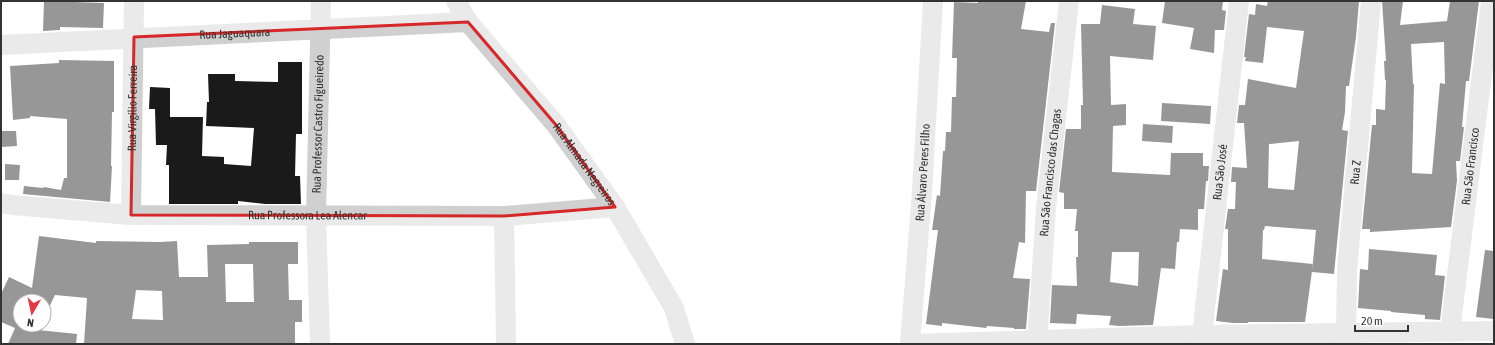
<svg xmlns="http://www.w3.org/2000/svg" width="1495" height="345" viewBox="0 0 1495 345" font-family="'Asap Condensed',sans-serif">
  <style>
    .building { fill: #1a1a1a; fill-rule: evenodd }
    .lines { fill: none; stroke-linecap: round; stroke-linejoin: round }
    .minor { stroke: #d0d0d0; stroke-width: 20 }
    .marked { fill: none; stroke: #d62828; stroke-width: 3; stroke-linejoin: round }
    .labels { text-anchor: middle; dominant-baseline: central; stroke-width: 4; stroke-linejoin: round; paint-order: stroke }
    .street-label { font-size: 12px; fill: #333; stroke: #fff }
  </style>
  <rect width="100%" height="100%" fill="#fff"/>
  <g class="building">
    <polygon points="44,1 104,3 103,28 60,27 60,30 43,31"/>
    <polygon points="978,1 1026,1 1021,29 1049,32 1051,23 1055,23 1036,191 1026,191 1025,243 1019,242 1013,278 1030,279 1026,329 1014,329 1014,328 987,326 986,328 942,323 942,326 926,324 938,230 932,230 937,195 940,196 943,151 945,151 946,132 951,132 952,97 956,97 957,58 952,58 954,2 978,3"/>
    <polygon points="1165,1 1223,1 1222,10 1226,11 1224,30 1215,30 1214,53 1190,49 1194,28 1162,23"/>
    <path d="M 1268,1 L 1359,1 L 1356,37 L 1349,86 L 1346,86 L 1345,112 L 1342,130 L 1348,131 L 1334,274 L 1312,272 L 1316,230 L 1265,226 L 1264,230 L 1263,230 L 1262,259 L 1313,264 L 1305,322 L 1248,322 L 1248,323 L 1233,323 L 1216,321 L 1223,269 L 1228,270 L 1228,229 L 1225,229 L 1228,209 L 1235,209 L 1236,182 L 1231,182 L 1232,167 L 1247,168 L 1244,123 L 1237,123 L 1239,105 L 1245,105 L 1248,79 L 1296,88 L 1304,31 L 1267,27 L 1263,63 L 1245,61 L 1246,57 L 1244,57 L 1249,14 L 1255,15 L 1256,4 L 1267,6 ZM 1299,141 L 1294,190 L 1268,188 L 1269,144 Z"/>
    <path d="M 1382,1 L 1403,1 L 1400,25 L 1447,21 L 1450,1 L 1479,1 L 1469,81 L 1466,81 L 1462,127 L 1464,127 L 1460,161 L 1456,161 L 1457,181 L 1451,227 L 1370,232 L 1370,229 L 1362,229 L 1372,125 L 1376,125 L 1376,109 L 1385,110 L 1386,80 L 1385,80 L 1384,61 L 1386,61 ZM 1444,42 L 1445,84 L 1440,83 L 1432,174 L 1412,173 L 1414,84 L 1413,84 L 1411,44 Z"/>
    <path d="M 1102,5 L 1135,9 L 1133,24 L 1156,26 L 1153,60 L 1110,56 L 1111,105 L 1126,104 L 1126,125 L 1113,126 L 1112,172 L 1170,175 L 1171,153 L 1203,153 L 1203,166 L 1209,166 L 1208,181 L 1206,181 L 1204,209 L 1198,209 L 1198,230 L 1180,229 L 1179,242 L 1177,242 L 1175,269 L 1161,268 L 1153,325 L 1119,326 L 1109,325 L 1111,316 L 1077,314 L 1076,324 L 1050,323 L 1052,285 L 1077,286 L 1076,257 L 1078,257 L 1078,231 L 1075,231 L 1077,209 L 1064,209 L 1064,193 L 1059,192 L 1066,129 L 1081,129 L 1081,105 L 1083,105 L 1081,24 L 1100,24 ZM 1112,252 L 1139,252 L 1138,286 L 1110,282 Z"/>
    <polygon points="59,60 114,61 114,112 112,112 111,166 112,166 110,202 23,194 24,186 43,188 44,187 61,190 64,178 67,178 67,119 30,116 30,118 13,120 10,66 59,63"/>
    <polygon points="278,62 302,62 302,134 296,134 295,176 300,176 301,204 265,204 238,201 238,204 169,204 169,165 166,165 167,145 156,145 155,109 149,109 150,87 170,88 170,117 203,117 202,156 224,157 224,164 251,166 254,128 206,126 207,102 209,102 208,74 235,74 235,81 278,82"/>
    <polygon points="1162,103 1211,106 1210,124 1161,121"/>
    <polygon points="1143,124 1173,126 1172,143 1142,141"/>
    <polygon points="1,131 16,131 17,146 1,147"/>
    <polygon points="5,164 20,165 19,180 5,180"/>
    <path d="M 39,236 L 96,243 L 96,241 L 160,242 L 177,241 L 179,277 L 208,277 L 207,245 L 249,244 L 249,242 L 298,242 L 298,264 L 288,264 L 289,300 L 302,300 L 302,322 L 295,322 L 295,344 L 84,344 L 87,298 L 55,295 L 44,318 L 44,301 L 20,301 L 20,325 L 41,325 L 38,330 L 77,334 L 76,344 L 8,344 L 15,328 L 1,322 L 1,294 L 9,277 L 32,288 ZM 225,264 L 253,264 L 254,302 L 226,302 ZM 136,290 L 162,291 L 163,320 L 132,319 Z"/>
    <polygon points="1369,249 1437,255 1435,275 1445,276 1440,320 1425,319 1425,315 1391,312 1391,311 1358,308 1360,269 1368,270"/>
    <polygon points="1485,250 1494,251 1494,319 1476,317"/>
  </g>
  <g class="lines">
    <g class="minor">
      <path id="s1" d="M 456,1 L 468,22 L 556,125 L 615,207 L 674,308 L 685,344"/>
      <path id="s2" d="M 1,45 C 157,36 312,31 468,22"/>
      <path id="s3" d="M 1,203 L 12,205 L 131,215 L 504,216 L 615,207"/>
      <path id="s4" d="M 131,215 L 134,1"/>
      <polyline points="504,216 506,344"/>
      <path id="s5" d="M 1450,331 L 1491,1"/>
      <path id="s6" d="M 320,344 L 316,215 L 321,1"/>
      <polyline points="910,344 1203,335 1494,331"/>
      <path id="s7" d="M 910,344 L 922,192 L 933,1"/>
      <path id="s8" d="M 1037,344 L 1046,208 L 1069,1"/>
      <path id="s9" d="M 1201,344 L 1239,1"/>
      <path id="s10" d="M 1345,344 L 1346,333 L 1347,270 L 1371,1"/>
    </g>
  </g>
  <path d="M0 0H1495V345H0ZM 468,22 L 556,125 L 615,207 L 504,216 L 131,215 L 134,37 Z" fill="#fff" fill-opacity=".55" fill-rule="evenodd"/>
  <path class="marked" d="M 468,22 L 556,125 L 615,207 L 504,216 L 131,215 L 134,37 Z"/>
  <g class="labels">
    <g class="street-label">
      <text stroke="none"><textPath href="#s2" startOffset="234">Rua Jaguaquara</textPath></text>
      <text stroke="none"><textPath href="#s4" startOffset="107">Rua Virgílio Ferreira</textPath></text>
      <text stroke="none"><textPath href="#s6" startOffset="220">Rua Professor Castro Figueiredo</textPath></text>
      <text stroke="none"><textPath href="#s1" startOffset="208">Rua Almada Negreiros</textPath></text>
      <text stroke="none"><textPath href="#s5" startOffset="166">Rua São Francisco</textPath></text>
      <text stroke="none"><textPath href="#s8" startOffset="172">Rua São Francisco das Chagas</textPath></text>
      <text stroke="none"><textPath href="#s10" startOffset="172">Rua Z</textPath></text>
      <text stroke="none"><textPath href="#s7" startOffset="172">Rua Álvaro Peres Filho</textPath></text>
      <text stroke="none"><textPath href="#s9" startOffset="173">Rua São José</textPath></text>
      <text stroke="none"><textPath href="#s3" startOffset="307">Rua Professora Lea Alencar</textPath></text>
    </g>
  </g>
  <rect width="1495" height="345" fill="none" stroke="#333333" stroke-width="4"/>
  <g transform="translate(32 313) rotate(189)"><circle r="19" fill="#ffffff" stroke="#adadad"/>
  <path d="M0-3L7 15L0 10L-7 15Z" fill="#e63946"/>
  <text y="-6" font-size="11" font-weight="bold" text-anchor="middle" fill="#333333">N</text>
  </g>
  <path d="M1355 325v6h53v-6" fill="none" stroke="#333333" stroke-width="2"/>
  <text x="1361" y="325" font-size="12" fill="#333333" stroke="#ffffff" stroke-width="3" paint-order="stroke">20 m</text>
</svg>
